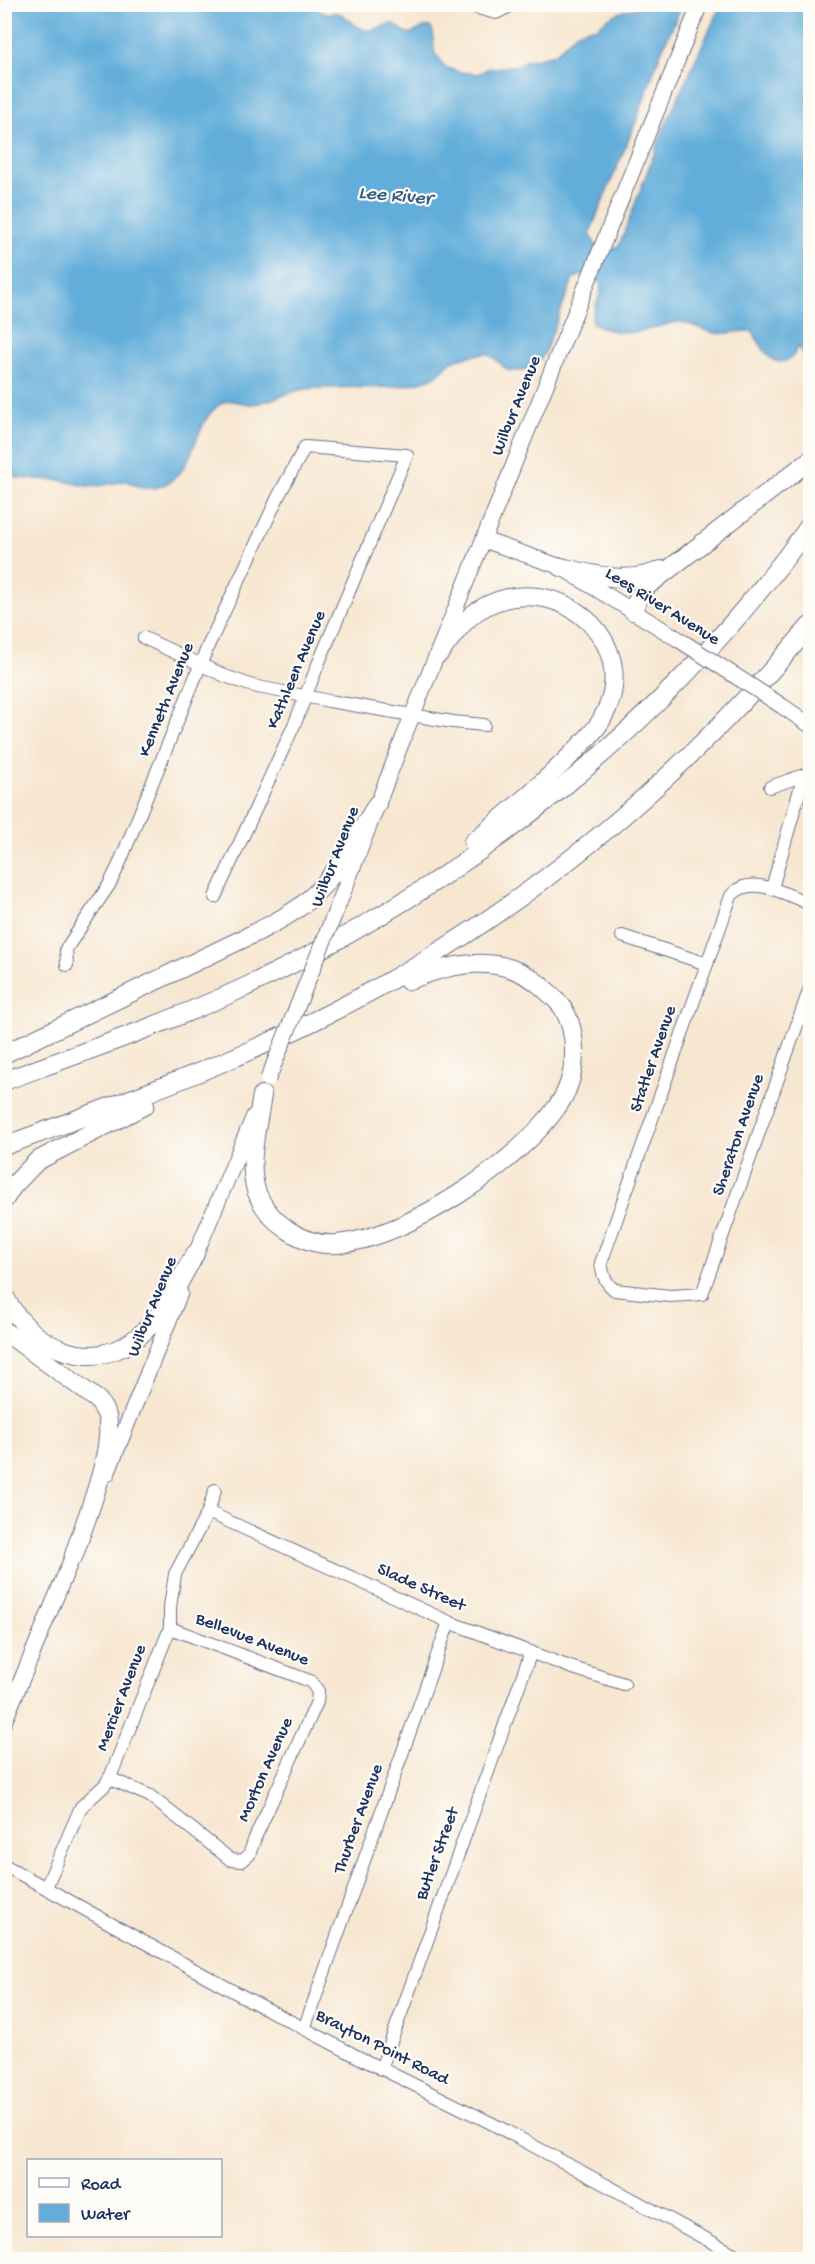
<svg xmlns="http://www.w3.org/2000/svg" width="815" height="2264" viewBox="0 0 815 2264" font-family="'Gochi Hand',sans-serif">
  <style>
    .water { fill: #62adda; stroke: #3e6e9c; stroke-width: 1.5 }
    .lines { fill: none; stroke-linecap: round; stroke-linejoin: round }
    .minor-casing { stroke: #686f86; stroke-width: 14 }
    .major-casing { stroke: #686f86; stroke-width: 17 }
    .highway-casing { stroke: #686f86; stroke-width: 20 }
    .minor { stroke: #fff; stroke-width: 12 }
    .major { stroke: #fff; stroke-width: 15 }
    .highway { stroke: #fff; stroke-width: 18 }
    .major-bridge-casing { stroke: #686f86; stroke-width: 17; stroke-linecap: butt }
    .major-bridge { stroke: #fff; stroke-width: 15 }
    .labels { text-anchor: middle; dominant-baseline: central; stroke-width: 4.5; stroke-linejoin: round; paint-order: stroke }
    .street-label { font-size: 18px; fill: #1b2f5e; stroke: #fdfcf7 }
    .water-label { font-size: 20px; font-style: italic; fill: #345b89; stroke: #fdfcf7 }
  </style>
  <rect width="100%" height="100%" fill="#fdfcf7"/>
  <filter id="ink" filterUnits="userSpaceOnUse"><feTurbulence type="fractalNoise" baseFrequency=".0167" numOctaves="2"/><feDisplacementMap in="SourceGraphic" scale="12" xChannelSelector="R" yChannelSelector="G"/><feConvolveMatrix kernelMatrix="1 2 1 2 8 2 1 2 1" color-interpolation-filters="sRGB"/></filter>
  <filter id="wash" filterUnits="userSpaceOnUse"><feTurbulence type="fractalNoise" baseFrequency=".008" numOctaves="4" result="noise"/><feDisplacementMap in="SourceGraphic" scale="24" xChannelSelector="R" yChannelSelector="G"/><feGaussianBlur stdDeviation="1.35" result="paint"/><feColorMatrix in="noise" values="0 0 0 0 0 0 0 0 0 0 0 0 0 0 0 0 0 1.4 0 .05"/><feComposite in="paint" operator="in"/></filter>
  <g filter="url(#wash)">
    <rect width="100%" height="100%" fill="#f7e6d0"/>
    <path class="water" d="M 4,5 L 308,5 L 325,14 C 330,14 334,12 338,13 C 345,14 355,28 366,30 C 376,32 384,23 394,24 C 408,35 407,37 424,27 L 430,27 L 433,31 L 434,52 L 445,67 L 458,72 L 479,74 L 487,69 L 518,65 L 525,61 L 555,54 L 576,33 L 589,28 L 597,28 C 617,5 653,5 682,5 L 660,54 L 637,119 L 590,232 L 595,245 L 609,251 L 619,246 L 664,128 L 721,5 L 810,5 L 810,360 L 804,356 L 798,346 C 795,350 795,355 791,358 C 771,373 760,341 752,331 C 739,330 727,335 714,333 C 702,331 691,322 678,322 C 668,323 657,328 646,330 C 630,334 606,333 592,322 C 590,308 613,284 592,276 C 585,273 579,275 573,279 L 544,354 C 535,367 524,372 509,371 C 502,367 495,356 488,354 C 482,353 457,358 452,361 C 446,365 442,372 435,376 C 425,382 412,384 400,386 C 369,390 337,385 305,389 C 287,392 270,402 252,404 C 241,405 233,397 222,403 C 191,420 199,476 157,487 C 146,490 136,487 127,481 L 91,487 L 60,480 L 18,478 L 4,471 Z"/>
  </g>
  <g filter="url(#ink)">
    <g class="lines">
      <g class="minor-casing">
        <g id="minor">
          <polyline points="463,4 496,13 514,4"/>
          <polyline points="144,638 225,676 253,686 329,701 453,722 484,725"/>
          <polyline points="770,787 804,775 809,776"/>
          <polyline points="772,888 804,775"/>
          <path d="M 810,904 C 789,896 750,872 731,896 L 601,1263 C 603,1275 605,1283 615,1290 L 670,1296 L 702,1294 L 810,988"/>
          <polyline points="622,936 707,964"/>
          <polyline points="67,965 66,949 109,885 118,867 208,646 279,495 305,447 407,455 319,662 295,723 215,897"/>
          <polyline points="208,1512 449,1622 570,1667 624,1684"/>
          <polyline points="109,1778 150,1796 231,1860 242,1861 249,1855 255,1838 317,1702 318,1691 310,1681 170,1628"/>
          <polyline points="4,1865 244,1997 360,2058 491,2123 745,2260"/>
          <polyline points="46,1887 81,1807 105,1785 111,1775 170,1628 170,1607 175,1574 208,1512 215,1490"/>
          <polyline points="304,2029 449,1622"/>
          <polyline points="381,2069 531,1652"/>
        </g>
      </g>
      <g class="major-casing">
        <g id="major">
          <polyline points="484,540 561,567 678,639"/>
          <polyline points="782,706 810,725"/>
          <polyline points="339,903 408,726 700,4"/>
          <polyline points="191,1265 254,1116"/>
          <polyline points="107,1474 180,1293"/>
          <polyline points="4,1722 77,1546"/>
        </g>
      </g>
      <g class="highway-casing">
        <g id="highway">
          <path d="M 561,567 C 594,575 628,585 661,570"/>
          <polyline points="633,611 638,598 646,587 810,460"/>
          <path d="M 439,654 C 451,639 463,620 479,610 C 552,564 647,641 602,719 C 594,733 581,745 569,757 C 539,787 506,815 473,842"/>
          <path d="M 4,1054 L 255,933 C 272,924 291,915 306,902 C 337,876 357,838 377,804"/>
          <path d="M 4,1081 C 84,1052 165,1024 243,988 C 466,885 666,725 810,525"/>
          <path d="M 262,1095 C 258,1125 247,1160 256,1190 C 267,1222 304,1247 337,1244 C 407,1238 518,1163 557,1107 C 577,1080 580,1037 563,1008 C 557,999 548,992 540,985 C 501,952 451,963 408,981"/>
          <path d="M 4,1146 C 113,1106 223,1067 326,1015 C 513,921 676,786 810,626"/>
          <polyline points="4,1200 13,1186 37,1161 145,1105"/>
          <path d="M 4,1295 C 29,1347 93,1378 141,1334 C 165,1314 179,1281 195,1254"/>
          <path d="M 4,1331 L 98,1400 C 101,1405 105,1411 107,1416 C 115,1451 85,1520 74,1555"/>
        </g>
      </g>
      <use href="#minor" class="minor"/>
      <use href="#major" class="major"/>
      <use href="#highway" class="highway"/>
      <g class="major-bridge-casing">
        <g id="major-bridge">
          <polyline points="678,639 782,706"/>
          <polyline points="268,1079 339,903"/>
        </g>
      </g>
      <use href="#major-bridge" class="major-bridge"/>
    </g>
  </g>
  <g class="labels">
    <g class="street-label">
      <text transform="translate(517 406) rotate(-68)">Wilbur Avenue</text>
      <text transform="translate(662 607) rotate(32)">Lees River Avenue</text>
      <text transform="translate(297 670) rotate(-67)">Kathleen Avenue</text>
      <text transform="translate(167 700) rotate(-68)">Kenneth Avenue</text>
      <text transform="translate(336 857) rotate(-69)">Wilbur Avenue</text>
      <text transform="translate(654 1059) rotate(-71)">Statler Avenue</text>
      <text transform="translate(739 1135) rotate(-71)">Sheraton Avenue</text>
      <text transform="translate(153 1307) rotate(-68)">Wilbur Avenue</text>
      <text transform="translate(421 1588) rotate(24)">Slade Street</text>
      <text transform="translate(252 1640) rotate(21)">Bellevue Avenue</text>
      <text transform="translate(122 1698) rotate(-69)">Mercier Avenue</text>
      <text transform="translate(266 1770) rotate(-66)">Morton Avenue</text>
      <text transform="translate(359 1819) rotate(-70)">Thurber Avenue</text>
      <text transform="translate(438 1854) rotate(-70)">Butler Street</text>
      <text transform="translate(382 2048) rotate(27)">Brayton Point Road</text>
    </g>
    <g class="water-label">
      <text transform="translate(395 197) rotate(5)">Lee River</text>
    </g>
  </g>
  <rect width="815" height="2264" fill="none" stroke="#fdfcf7" stroke-width="24"/>
  <rect x="27" y="2159" width="195" height="78" fill="#fdfcf7" stroke="#a3aaba" stroke-width="1.5"/>
  <rect x="39" y="2178" width="30" height="9" fill="#ffffff" stroke="#a3aaba" stroke-width="1.5"/>
  <text x="81" y="2189" font-size="18" fill="#1b2f5e">Road</text>
  <rect x="39" y="2204" width="30" height="18" fill="#62adda" stroke="#a3aaba" stroke-width="1.5"/>
  <text x="81" y="2219" font-size="18" fill="#1b2f5e">Water</text>
</svg>
